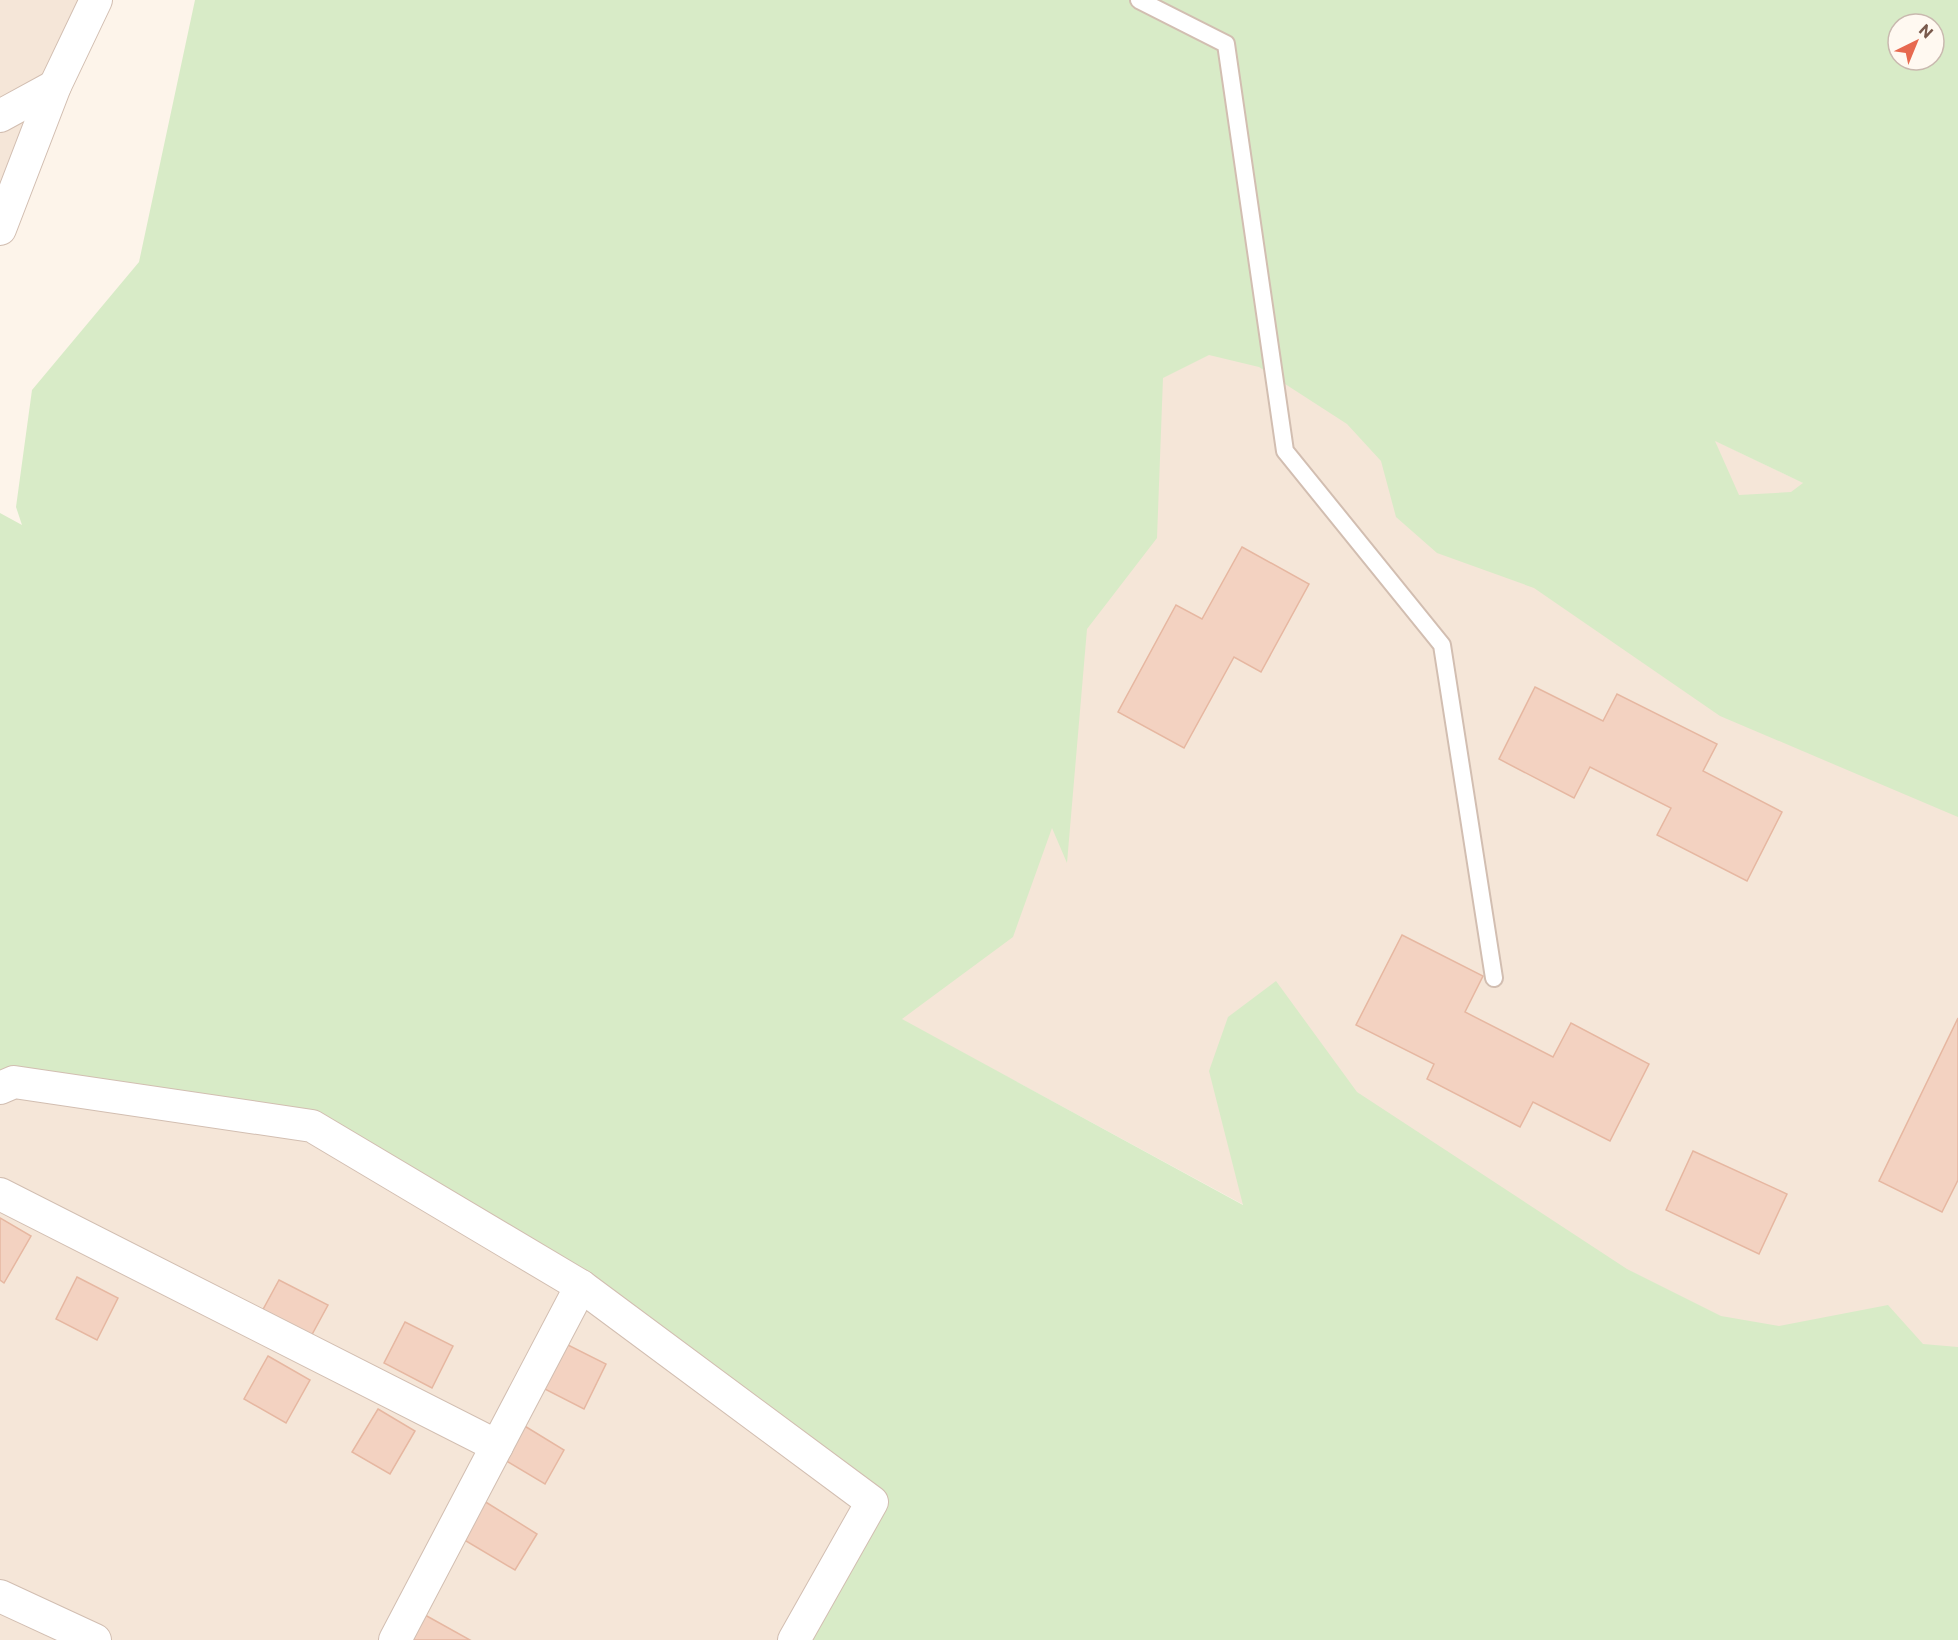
<svg xmlns="http://www.w3.org/2000/svg" width="1958" height="1640" viewBox="0 0 1958 1640" font-family="Commissioner,sans-serif">
  <style>
    .residential { fill: #f5e6d8 }
    .green { fill: #d8ebc7; fill-rule: evenodd }
    .building { fill: #f3d2c1; stroke: #e6b7a1; stroke-width: 1.5 }
    .lines { fill: none; stroke-linecap: round; stroke-linejoin: round }
    .service-casing { stroke: #d2beb1; stroke-width: 20 }
    .minor-casing { stroke: #d2beb1; stroke-width: 34 }
    .service { stroke: #fff; stroke-width: 16 }
    .minor { stroke: #fff; stroke-width: 32 }
  </style>
  <rect width="100%" height="100%" fill="#fdf4ea"/>
  <g class="residential">
    <polygon points="0,0 96,0 0,229"/>
    <polygon points="1205,196 1958,557 1958,1592 847,990"/>
    <polygon points="0,1088 312,1126 581,1286 872,1502 794,1640 0,1640"/>
  </g>
  <path class="green" d="M 195,0 L 1958,0 L 1958,817 L 1720,716 L 1534,588 L 1437,553 L 1396,517 L 1381,461 L 1347,424 L 1259,367 L 1209,355 L 1163,378 L 1157,538 L 1087,629 L 1067,863 L 1052,828 L 1013,937 L 902,1019 L 1243,1205 L 1209,1071 L 1228,1017 L 1276,981 L 1357,1092 L 1627,1269 L 1721,1316 L 1779,1326 L 1888,1305 L 1923,1344 L 1958,1347 L 1958,1640 L 794,1640 L 872,1502 L 581,1286 L 312,1126 L 0,1088 L 0,513 L 22,525 L 16,507 L 32,390 L 139,262 ZM 1898,24 L 1934,24 L 1934,60 L 1898,60 ZM 1715,441 L 1803,483 L 1791,492 L 1739,495 Z"/>
  <g class="building">
    <polygon points="1242,547 1309,584 1261,672 1234,657 1184,748 1118,712 1176,605 1202,619"/>
    <polygon points="1535,687 1603,721 1617,694 1717,744 1703,771 1782,812 1747,881 1657,835 1671,808 1590,767 1574,798 1499,759"/>
    <polygon points="1402,935 1483,976 1465,1012 1553,1057 1571,1023 1649,1064 1610,1141 1533,1102 1520,1127 1427,1079 1434,1064 1356,1025"/>
    <polygon points="1958,1018 1958,1180 1942,1212 1879,1181"/>
    <polygon points="1693,1151 1787,1194 1759,1254 1666,1210"/>
    <polygon points="0,1218 31,1236 4,1283 0,1280"/>
    <polygon points="77,1277 118,1298 97,1340 56,1319"/>
    <polygon points="279,1280 328,1305 309,1340 260,1315"/>
    <polygon points="405,1322 453,1346 432,1388 384,1363"/>
    <polygon points="556,1339 606,1364 584,1409 533,1383"/>
    <polygon points="268,1356 310,1380 286,1423 244,1399"/>
    <polygon points="378,1409 415,1431 390,1474 352,1452"/>
    <polygon points="523,1425 564,1450 545,1484 503,1459"/>
    <polygon points="484,1501 537,1534 515,1570 461,1538"/>
    <polygon points="425,1615 470,1640 411,1640"/>
  </g>
  <g class="lines">
    <g class="service-casing">
      <polyline id="service" points="1139,0 1226,44 1285,451 1442,645 1494,978"/>
    </g>
    <g class="minor-casing">
      <g id="minor">
        <polyline points="0,116 55,86"/>
        <polyline points="0,229 55,86 96,0"/>
        <polyline points="0,1088 14,1082 312,1126 581,1286 872,1502 794,1640"/>
        <polyline points="0,1194 497,1446"/>
        <polyline points="0,1596 95,1640"/>
        <polyline points="395,1640 581,1286"/>
      </g>
    </g>
    <use href="#service" class="service"/>
    <use href="#minor" class="minor"/>
  </g>
  <g transform="translate(1916 42) rotate(43)"><circle r="28" fill="#fff9f1" stroke="#c9b9af" stroke-width="1.5"/>
  <path d="M0-4.5L10 22L0 15L-10 22Z" fill="#e7694f"/>
  <text y="-9" font-size="16" font-weight="bold" text-anchor="middle" fill="#795a4c">N</text>
  </g>
</svg>
